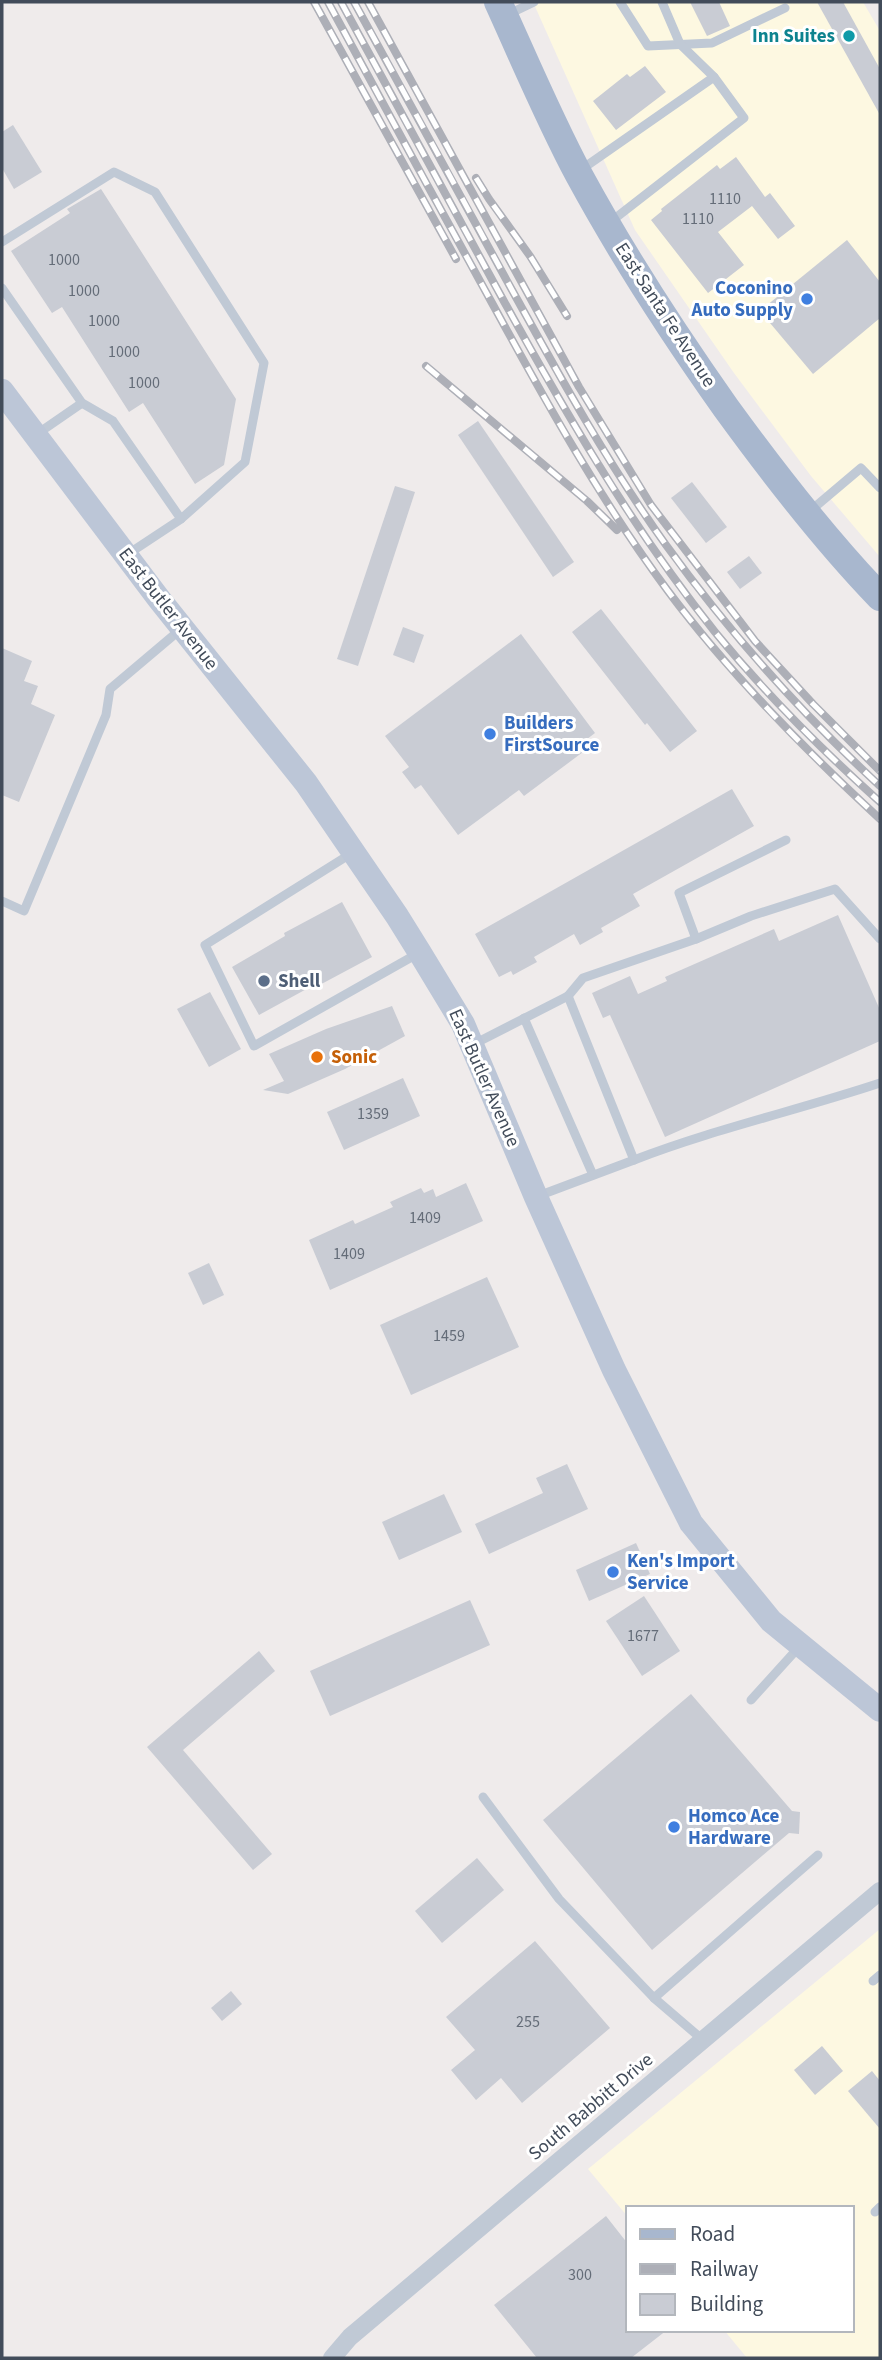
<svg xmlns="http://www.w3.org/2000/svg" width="882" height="2360" viewBox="0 0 882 2360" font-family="'Source Sans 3',sans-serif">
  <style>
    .commercial { fill: #fdf8e1 }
    .building { fill: #c9ccd4 }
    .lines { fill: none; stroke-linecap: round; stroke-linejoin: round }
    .service { stroke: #c0c9d5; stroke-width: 9 }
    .minor { stroke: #c0c9d5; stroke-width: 18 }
    .secondary { stroke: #bcc6d7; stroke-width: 24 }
    .primary { stroke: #a8b7ce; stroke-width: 28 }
    .rail-casing { stroke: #adafb7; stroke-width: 8 }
    .rail { stroke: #fff; stroke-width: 5; stroke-dasharray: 16; stroke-linecap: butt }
    .culture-dot { fill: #0f9aa8; stroke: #fff; stroke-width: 2.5 }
    .shop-dot { fill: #3f7fe0; stroke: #fff; stroke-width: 2.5 }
    .service-dot { fill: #5c6f8a; stroke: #fff; stroke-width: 2.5 }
    .food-dot { fill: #e8710a; stroke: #fff; stroke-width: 2.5 }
    .labels { text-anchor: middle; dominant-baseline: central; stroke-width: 6; stroke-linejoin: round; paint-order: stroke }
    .number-label { font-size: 16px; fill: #646c78 }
    .culture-label { font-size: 19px; font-weight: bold; fill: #0d838f; stroke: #fff; text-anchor: end }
    .shop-label { font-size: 19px; font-weight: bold; fill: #366cbe; stroke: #fff; text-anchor: start }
    .street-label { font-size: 19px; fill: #424c5a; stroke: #fff }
    .service-label { font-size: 19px; font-weight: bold; fill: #4e5e75; stroke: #fff; text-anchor: start }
    .food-label { font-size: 19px; font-weight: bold; fill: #c56008; stroke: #fff; text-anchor: start }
  </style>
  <rect width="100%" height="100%" fill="#efebeb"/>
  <g class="commercial">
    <polygon points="533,2 863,2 880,31 880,557 811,476 734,373 635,230"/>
    <polygon points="880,1929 880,2358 747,2358 724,2330 852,2330 852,2208 628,2208 628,2217 588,2169"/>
  </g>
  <g class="building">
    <polygon points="690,2 719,2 730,26 707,36"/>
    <polygon points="817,2 843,2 880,69 880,115"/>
    <polygon points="645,66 666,92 616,130 593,101 627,74 630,77"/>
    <polygon points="13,125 42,172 14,189 2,168 2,132"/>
    <polygon points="736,157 765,197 770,193 795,226 778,239 752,206 718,232 744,265 708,293 651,220 662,211 661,209 717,165 720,169"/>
    <polygon points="101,189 236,399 224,465 195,484 143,403 129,412 62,307 52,313 11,251 70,213 67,209"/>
    <polygon points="847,240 880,282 880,318 813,374 760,311"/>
    <polygon points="478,421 574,562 553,577 458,435"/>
    <polygon points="692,482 727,527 706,543 671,498"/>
    <polygon points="395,486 415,492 358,666 337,659"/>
    <polygon points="749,556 762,573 740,589 727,572"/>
    <polygon points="601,609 697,731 670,752 647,723 645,725 572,632"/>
    <polygon points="403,627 424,635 414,663 393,655"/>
    <polygon points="521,634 595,733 578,746 583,752 524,796 519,790 458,835 421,785 415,789 402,772 409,767 385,736"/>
    <polygon points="2,648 32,661 24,681 38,686 31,704 55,715 19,802 2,795"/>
    <polygon points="732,789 754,826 633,894 640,906 601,928 603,932 580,945 574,934 534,957 537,962 513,975 511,971 499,977 475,934"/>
    <polygon points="342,902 372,957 314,988 312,986 259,1015 232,967 285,936 284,933"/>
    <polygon points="838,915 880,1010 880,1041 665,1137 610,1015 603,1018 592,993 630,976 638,994 667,981 665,977 774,929 779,941"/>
    <polygon points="210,992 241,1049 209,1067 177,1009"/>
    <polygon points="392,1006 405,1036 345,1069 288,1094 263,1090 284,1081 269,1054 326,1029"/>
    <polygon points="403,1078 420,1116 344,1150 327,1112"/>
    <polygon points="466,1183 483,1221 330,1290 309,1240 353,1220 355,1224 393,1207 390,1202 421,1188 424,1193 433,1189 436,1197"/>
    <polygon points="209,1263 224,1295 203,1305 188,1273"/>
    <polygon points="487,1277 519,1347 411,1395 380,1325"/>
    <polygon points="567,1464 588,1509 489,1554 475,1524 543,1493 536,1478"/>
    <polygon points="444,1494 462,1532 399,1560 382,1522"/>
    <polygon points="636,1543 650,1574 589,1601 576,1570"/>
    <polygon points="644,1596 680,1651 642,1676 606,1621"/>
    <polygon points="470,1600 490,1645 330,1716 310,1671"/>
    <polygon points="259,1651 275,1671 183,1750 272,1854 253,1870 147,1747"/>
    <polygon points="691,1694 792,1811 800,1812 799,1834 789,1833 652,1950 543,1820"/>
    <polygon points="477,1858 504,1890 442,1943 415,1911"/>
    <polygon points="535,1941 610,2028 522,2103 501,2078 476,2100 451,2070 475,2050 446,2017"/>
    <polygon points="231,1991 242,2004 222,2021 211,2008"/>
    <polygon points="822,2046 843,2071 815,2095 794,2070"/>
    <polygon points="872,2071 880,2081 880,2129 848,2091"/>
    <polygon points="606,2216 628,2244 628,2330 667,2330 631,2358 537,2358 494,2305"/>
  </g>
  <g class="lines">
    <g class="service">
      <polyline points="620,2 648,46 712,43 785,8"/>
      <polyline points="509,14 534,2"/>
      <polyline points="582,169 714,77"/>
      <polyline points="609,223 744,118 714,77 680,44 662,2"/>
      <polyline points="2,242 114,172 155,192 264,363 245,462 181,519"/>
      <polyline points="2,288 82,403 113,421 181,519 128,554"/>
      <polyline points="37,434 82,403"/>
      <polyline points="809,512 861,468 880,488"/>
      <polyline points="352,853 205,945 254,1046 417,954"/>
      <polyline points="2,901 24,911 106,715 110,689 181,629"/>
      <polyline points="696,939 679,893 786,840"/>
      <polyline points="568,996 583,978 696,939 751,916 835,889 880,939"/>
      <polyline points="524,1018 593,1175"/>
      <polyline points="474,1044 568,996 634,1160 538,1196"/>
      <path d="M 634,1160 C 714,1129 799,1110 880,1083"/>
      <polyline points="751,1700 799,1647"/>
      <polyline points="483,1797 559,1899 654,1998 703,2040"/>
      <polyline points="873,1981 880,1975"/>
      <polyline points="654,1998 818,1855"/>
      <polyline points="875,2212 880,2207"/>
    </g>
    <polyline class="minor" points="332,2358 350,2337 880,1891"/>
    <polyline class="secondary" points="2,391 159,599 306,783 397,916 420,953 463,1024 536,1197 614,1370 691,1523 771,1621 880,1710"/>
    <path class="primary" d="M 498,2 C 524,59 549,119 579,175 C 623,256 673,333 726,408 C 774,474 824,539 880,597"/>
    <g class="rail-casing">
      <g id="rail">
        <polyline points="314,2 456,259"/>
        <path d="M 328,2 C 382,102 437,203 492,303 C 546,402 601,501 668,591 C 730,674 804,749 880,819"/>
        <path d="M 341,2 C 392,96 443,190 495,285 C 561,405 629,524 715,632 C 765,693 822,750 880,802"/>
        <path d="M 354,2 C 407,98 460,194 512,290 C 560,377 608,464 666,545 C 729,632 801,713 880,786"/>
        <polyline points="368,2 579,387 651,505 755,641 813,704 880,771"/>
        <polyline points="476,178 489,199 530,256 567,316"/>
        <polyline points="426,366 587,501 617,530"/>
      </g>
    </g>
    <use href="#rail" class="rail"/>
  </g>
  <circle class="culture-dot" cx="849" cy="36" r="7"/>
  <g class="shop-dot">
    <circle cx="807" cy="299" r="7"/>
    <circle cx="490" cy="734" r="7"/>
    <circle cx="613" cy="1572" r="7"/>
    <circle cx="674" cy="1827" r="7"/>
  </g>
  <circle class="service-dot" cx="264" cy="981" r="7"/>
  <circle class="food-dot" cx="317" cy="1057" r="7"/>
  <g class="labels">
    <g class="number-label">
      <text x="725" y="199">1110</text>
      <text x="698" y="219">1110</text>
      <text x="64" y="260">1000</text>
      <text x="84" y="291">1000</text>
      <text x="104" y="321">1000</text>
      <text x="124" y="352">1000</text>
      <text x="144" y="383">1000</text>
      <text x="373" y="1114">1359</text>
      <text x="425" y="1218">1409</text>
      <text x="349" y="1254">1409</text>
      <text x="449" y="1336">1459</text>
      <text x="643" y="1636">1677</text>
      <text x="528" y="2022">255</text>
      <text x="580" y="2275">300</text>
    </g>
    <g class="culture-label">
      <text x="835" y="36">Inn Suites</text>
    </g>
    <g class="shop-label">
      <text x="793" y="288" text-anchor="end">Coconino<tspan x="793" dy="22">Auto Supply</tspan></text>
      <text x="504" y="723">Builders<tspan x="504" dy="22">FirstSource</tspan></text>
      <text x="627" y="1561">Ken's Import<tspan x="627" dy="22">Service</tspan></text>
      <text x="688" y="1816">Homco Ace<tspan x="688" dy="22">Hardware</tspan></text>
    </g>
    <g class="street-label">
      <text transform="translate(665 315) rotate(57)">East Santa Fe Avenue</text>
      <text transform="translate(168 609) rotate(52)">East Butler Avenue</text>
      <text transform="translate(484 1078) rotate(66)">East Butler Avenue</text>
      <text transform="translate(591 2107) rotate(-40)">South Babbitt Drive</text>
    </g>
    <g class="service-label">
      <text x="278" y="981">Shell</text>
    </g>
    <g class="food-label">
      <text x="331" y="1057">Sonic</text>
    </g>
  </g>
  <rect width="882" height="2360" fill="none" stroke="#424c5a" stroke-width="7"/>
  <rect x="626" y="2206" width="228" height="126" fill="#ffffff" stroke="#b3b7bd" stroke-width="2"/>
  <rect x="640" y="2229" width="35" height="10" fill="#a8b7ce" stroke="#b3b7bd" stroke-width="2"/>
  <text x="690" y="2241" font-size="21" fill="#424c5a">Road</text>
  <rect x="640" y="2264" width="35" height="10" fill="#adafb7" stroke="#b3b7bd" stroke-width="2"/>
  <text x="690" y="2276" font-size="21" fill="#424c5a">Railway</text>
  <rect x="640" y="2294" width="35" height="21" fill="#c9ccd4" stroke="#b3b7bd" stroke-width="2"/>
  <text x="690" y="2311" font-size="21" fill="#424c5a">Building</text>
</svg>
